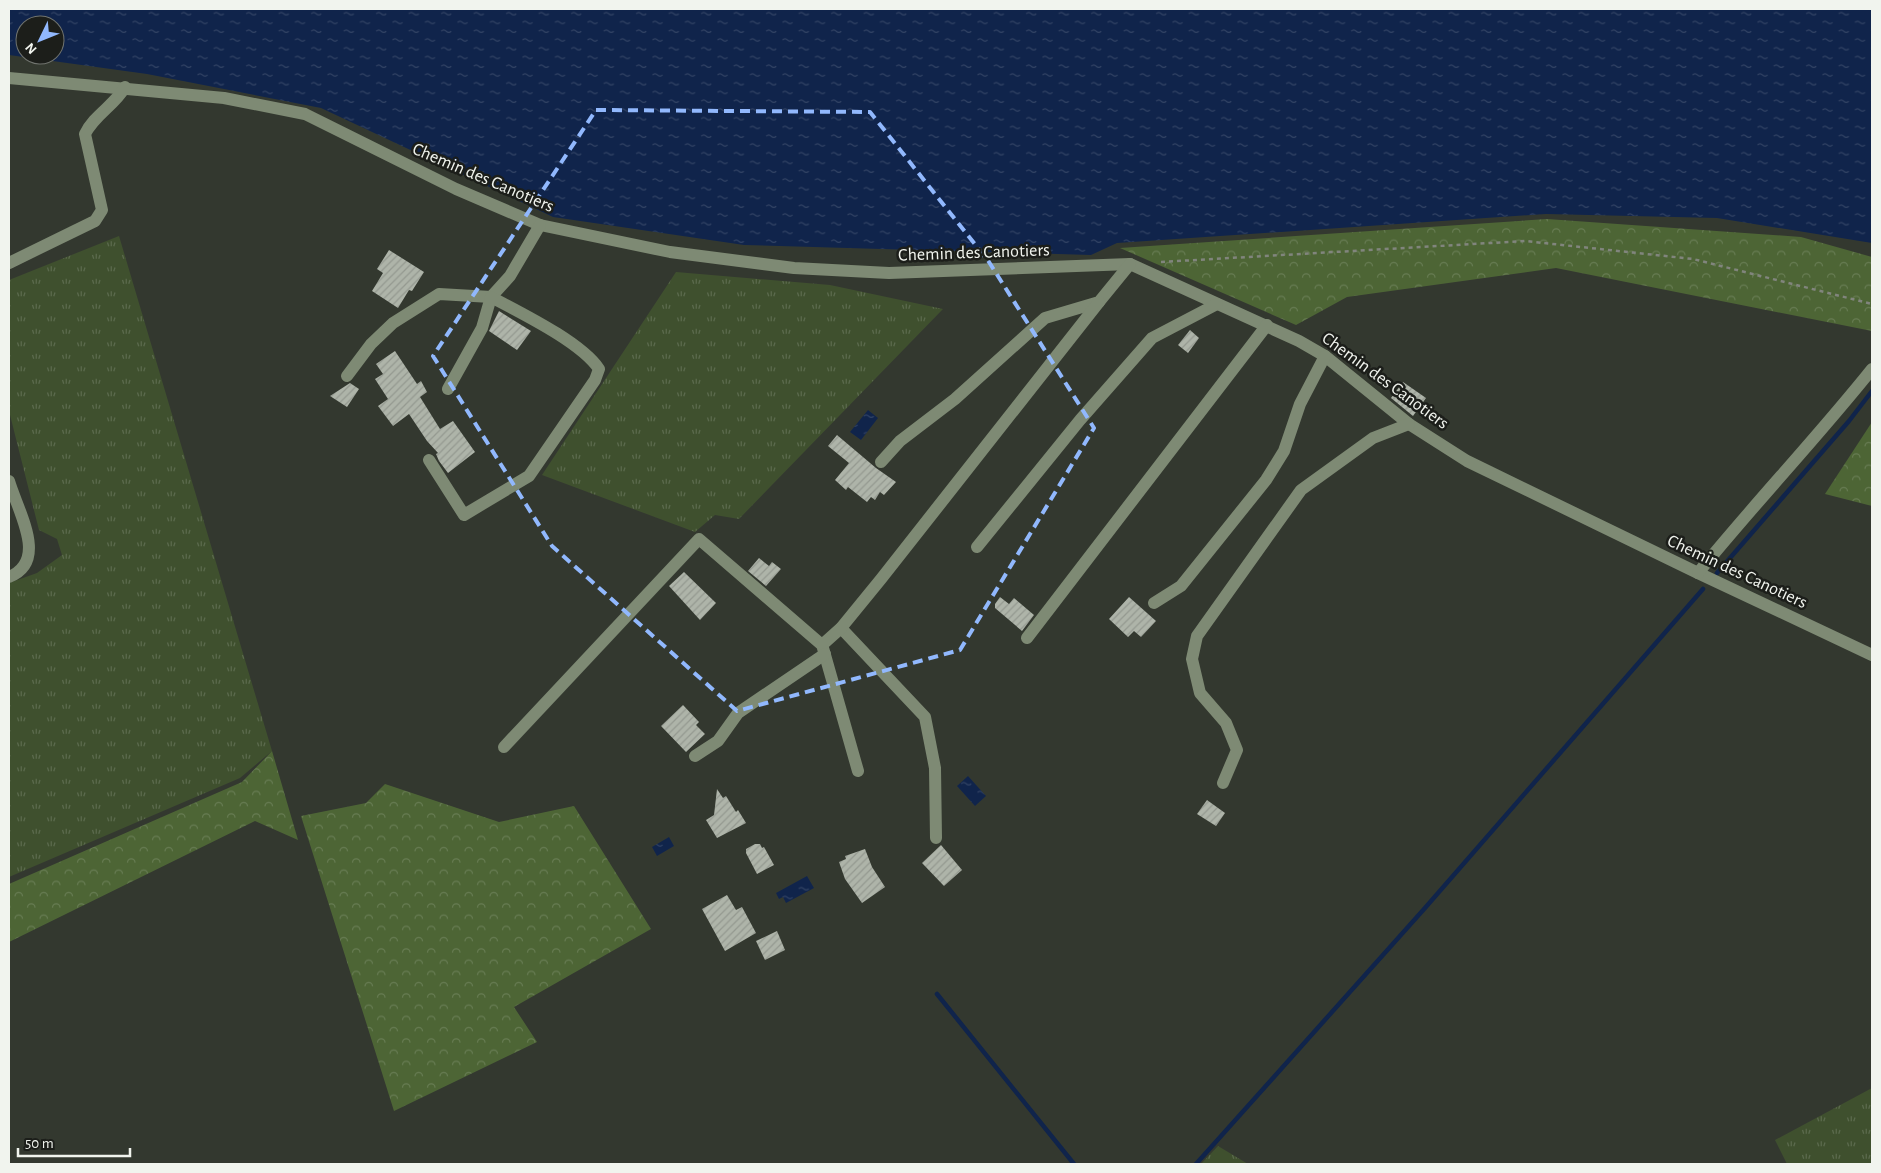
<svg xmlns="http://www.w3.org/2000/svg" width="1881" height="1173" viewBox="0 0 1881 1173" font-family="'Alegreya Sans',sans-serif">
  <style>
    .grass { fill: url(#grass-tufts) }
    .forest { fill: url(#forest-crowns) }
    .water { fill: url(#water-ripples); fill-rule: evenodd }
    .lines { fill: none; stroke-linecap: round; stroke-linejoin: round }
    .stream { stroke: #10244b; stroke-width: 4.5 }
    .building { fill: url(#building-hatch) }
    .path { stroke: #81857d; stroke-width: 2.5; stroke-dasharray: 4 4; stroke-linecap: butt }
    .minor { stroke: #7e8a74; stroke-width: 12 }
    .marked { fill: none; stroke: #91b8fd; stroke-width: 4; stroke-dasharray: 10 6; stroke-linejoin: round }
    .labels { text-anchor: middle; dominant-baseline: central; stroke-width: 5; stroke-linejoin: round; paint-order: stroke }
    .street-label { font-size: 18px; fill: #f1f4ee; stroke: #1c1e1a }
  </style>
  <defs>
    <pattern id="grass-tufts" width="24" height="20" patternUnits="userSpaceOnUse" patternTransform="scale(1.25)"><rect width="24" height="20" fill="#3f502e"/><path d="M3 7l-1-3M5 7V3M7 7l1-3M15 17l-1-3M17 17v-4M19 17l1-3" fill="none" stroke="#5b6a4d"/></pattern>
    <pattern id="forest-crowns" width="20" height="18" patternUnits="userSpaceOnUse" patternTransform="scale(1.25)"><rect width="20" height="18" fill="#4d6535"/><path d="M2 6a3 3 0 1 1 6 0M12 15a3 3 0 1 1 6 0" fill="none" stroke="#677c53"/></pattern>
    <pattern id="water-ripples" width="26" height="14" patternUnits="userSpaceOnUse" patternTransform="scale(1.25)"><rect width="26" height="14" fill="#10244b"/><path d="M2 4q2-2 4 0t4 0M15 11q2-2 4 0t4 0" fill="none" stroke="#334465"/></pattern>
    <pattern id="building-hatch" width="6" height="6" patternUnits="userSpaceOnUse" patternTransform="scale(1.25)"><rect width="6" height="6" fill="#aeb4a9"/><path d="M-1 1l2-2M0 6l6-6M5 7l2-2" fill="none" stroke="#949990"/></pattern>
  </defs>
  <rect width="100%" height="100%" fill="#33382f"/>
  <g class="grass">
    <polygon points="119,236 272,751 240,778 9,877 9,583 37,573 62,555 57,539 39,530 9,411 9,280"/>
    <polygon points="676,272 830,285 943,309 739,519 715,515 695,532 542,475"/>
    <polygon points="1872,1088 1872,1164 1787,1164 1775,1140"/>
    <polygon points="1218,1146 1248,1164 1201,1164"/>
  </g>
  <g class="forest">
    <polygon points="1547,219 1801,237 1872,257 1872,331 1556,268 1347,297 1296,325 1120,248"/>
    <polygon points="1872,422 1872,506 1825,494"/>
    <polygon points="272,751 298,840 255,821 9,942 9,884 242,782"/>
    <polygon points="385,784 499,822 574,806 651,929 514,1007 537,1042 394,1111 301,816 366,803"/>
  </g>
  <g class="water">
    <path d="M 9,9 L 1872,9 L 1872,243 L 1717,218 L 1546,214 L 1117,243 L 1091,255 L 744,245 L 553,217 L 321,108 L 147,74 L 9,55 ZM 25,25 L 55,25 L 55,55 L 25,55 Z"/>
    <polygon points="868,410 878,418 861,440 850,432"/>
    <polygon points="968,776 986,796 975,806 957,786"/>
    <polygon points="669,837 674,846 657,856 652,847"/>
    <polygon points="807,876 814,888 786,903 783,897 779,899 776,893"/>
  </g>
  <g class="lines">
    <g class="stream">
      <polyline points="1717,573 1849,421 1872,391"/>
      <polyline points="937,994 1074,1164"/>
      <polyline points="1196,1164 1425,908 1703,589"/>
    </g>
  </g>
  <g class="building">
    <polygon points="389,250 424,272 412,291 409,290 398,308 372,291 383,273 377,269"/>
    <polygon points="499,311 531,331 517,350 489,331"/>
    <polygon points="1190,330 1199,338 1188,353 1178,345"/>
    <polygon points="395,351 417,384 421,381 427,392 420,397 440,429 453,421 475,452 448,473 439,461 436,454 438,453 427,441 409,414 393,426 378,406 388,399 375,379 383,374 376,364"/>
    <polygon points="1403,382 1426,398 1413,416 1391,398"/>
    <polygon points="350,383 359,389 347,407 330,396"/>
    <polygon points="837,435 876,468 896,482 884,495 880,492 875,500 871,497 867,502 848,487 846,490 835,480 849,463 828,446"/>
    <polygon points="759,558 769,566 772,562 781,569 766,586 748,571"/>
    <polygon points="684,572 716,603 700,620 669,586"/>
    <polygon points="1000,597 1009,604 1014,598 1034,615 1022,631 995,608 995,604"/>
    <polygon points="1129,597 1156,621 1141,637 1134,631 1128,637 1109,619"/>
    <polygon points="683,705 699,722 696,725 705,734 686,752 661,726"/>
    <polygon points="717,789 723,798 726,796 736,812 738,810 746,823 717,838 706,820 714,815"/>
    <polygon points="1207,800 1225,813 1216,826 1197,814"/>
    <polygon points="755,844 760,844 762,848 764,847 774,865 757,874 746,853 746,849"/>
    <polygon points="941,845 962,870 944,886 922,863"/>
    <polygon points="865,849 872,867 885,887 862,903 845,879 839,862 846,859 845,856"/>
    <polygon points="727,895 736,910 742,907 756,933 725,951 702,909"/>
    <polygon points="777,931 785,950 765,960 756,941"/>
  </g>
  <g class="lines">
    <polyline class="path" points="1161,262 1525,241 1693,259 1872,304"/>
    <g class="minor">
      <polyline points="9,78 224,98 305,114 456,189 540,225 670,252 794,268 889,273 1130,264 1299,341 1325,356 1409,424 1467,461 1698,573 1872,655"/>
      <path d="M 9,263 L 95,221 L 102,210 L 85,134 C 94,115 115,105 125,87"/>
      <polyline points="347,376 371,344 393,323 439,294 491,297 510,276 540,225"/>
      <path d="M 429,460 L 464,515 L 529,476 L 595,380 L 599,369 C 581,342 521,313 491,297 L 482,328 L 448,389"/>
      <polyline points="881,462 900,441 955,399 1045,318 1099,302 1130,264"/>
      <path d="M 9,481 C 18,512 49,561 9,577"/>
      <polyline points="977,547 1080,420 1152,338 1217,304"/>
      <path d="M 1698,573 C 1754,504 1816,439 1872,369"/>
      <polyline points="1154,603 1181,586 1266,480 1284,451 1300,404 1325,356"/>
      <polyline points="841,628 925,717 935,768 936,838"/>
      <polyline points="1027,638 1267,325"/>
      <polyline points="823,648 858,771"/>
      <polyline points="504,747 699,539 822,645 841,628 881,579 1099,302"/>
      <polyline points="695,756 718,741 738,713 825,654"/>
      <polyline points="1223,783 1237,750 1226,723 1200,693 1192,659 1197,636 1301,490 1373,438 1409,424"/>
    </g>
  </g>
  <path class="marked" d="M 596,110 L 870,112 L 989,262 L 1094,428 L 960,650 L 737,711 L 552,546 L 433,356 Z"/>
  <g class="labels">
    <g class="street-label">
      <text transform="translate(483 178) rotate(23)">Chemin des Canotiers</text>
      <text transform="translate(974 253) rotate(-2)">Chemin des Canotiers</text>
      <text transform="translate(1385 381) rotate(36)">Chemin des Canotiers</text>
      <text transform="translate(1737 572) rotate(25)">Chemin des Canotiers</text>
    </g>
  </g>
  <rect width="1881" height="1173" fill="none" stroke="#f1f4ee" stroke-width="20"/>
  <g transform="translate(40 40) rotate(227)"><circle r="24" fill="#1c1e1a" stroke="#71746f"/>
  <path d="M0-4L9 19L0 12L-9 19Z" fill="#91b8fd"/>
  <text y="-8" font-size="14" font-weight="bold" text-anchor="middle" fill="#f1f4ee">N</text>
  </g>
  <path d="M18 1148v8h112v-8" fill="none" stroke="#f1f4ee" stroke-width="2.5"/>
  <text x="25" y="1148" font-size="15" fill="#f1f4ee" stroke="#1c1e1a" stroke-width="4" paint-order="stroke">50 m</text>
</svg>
